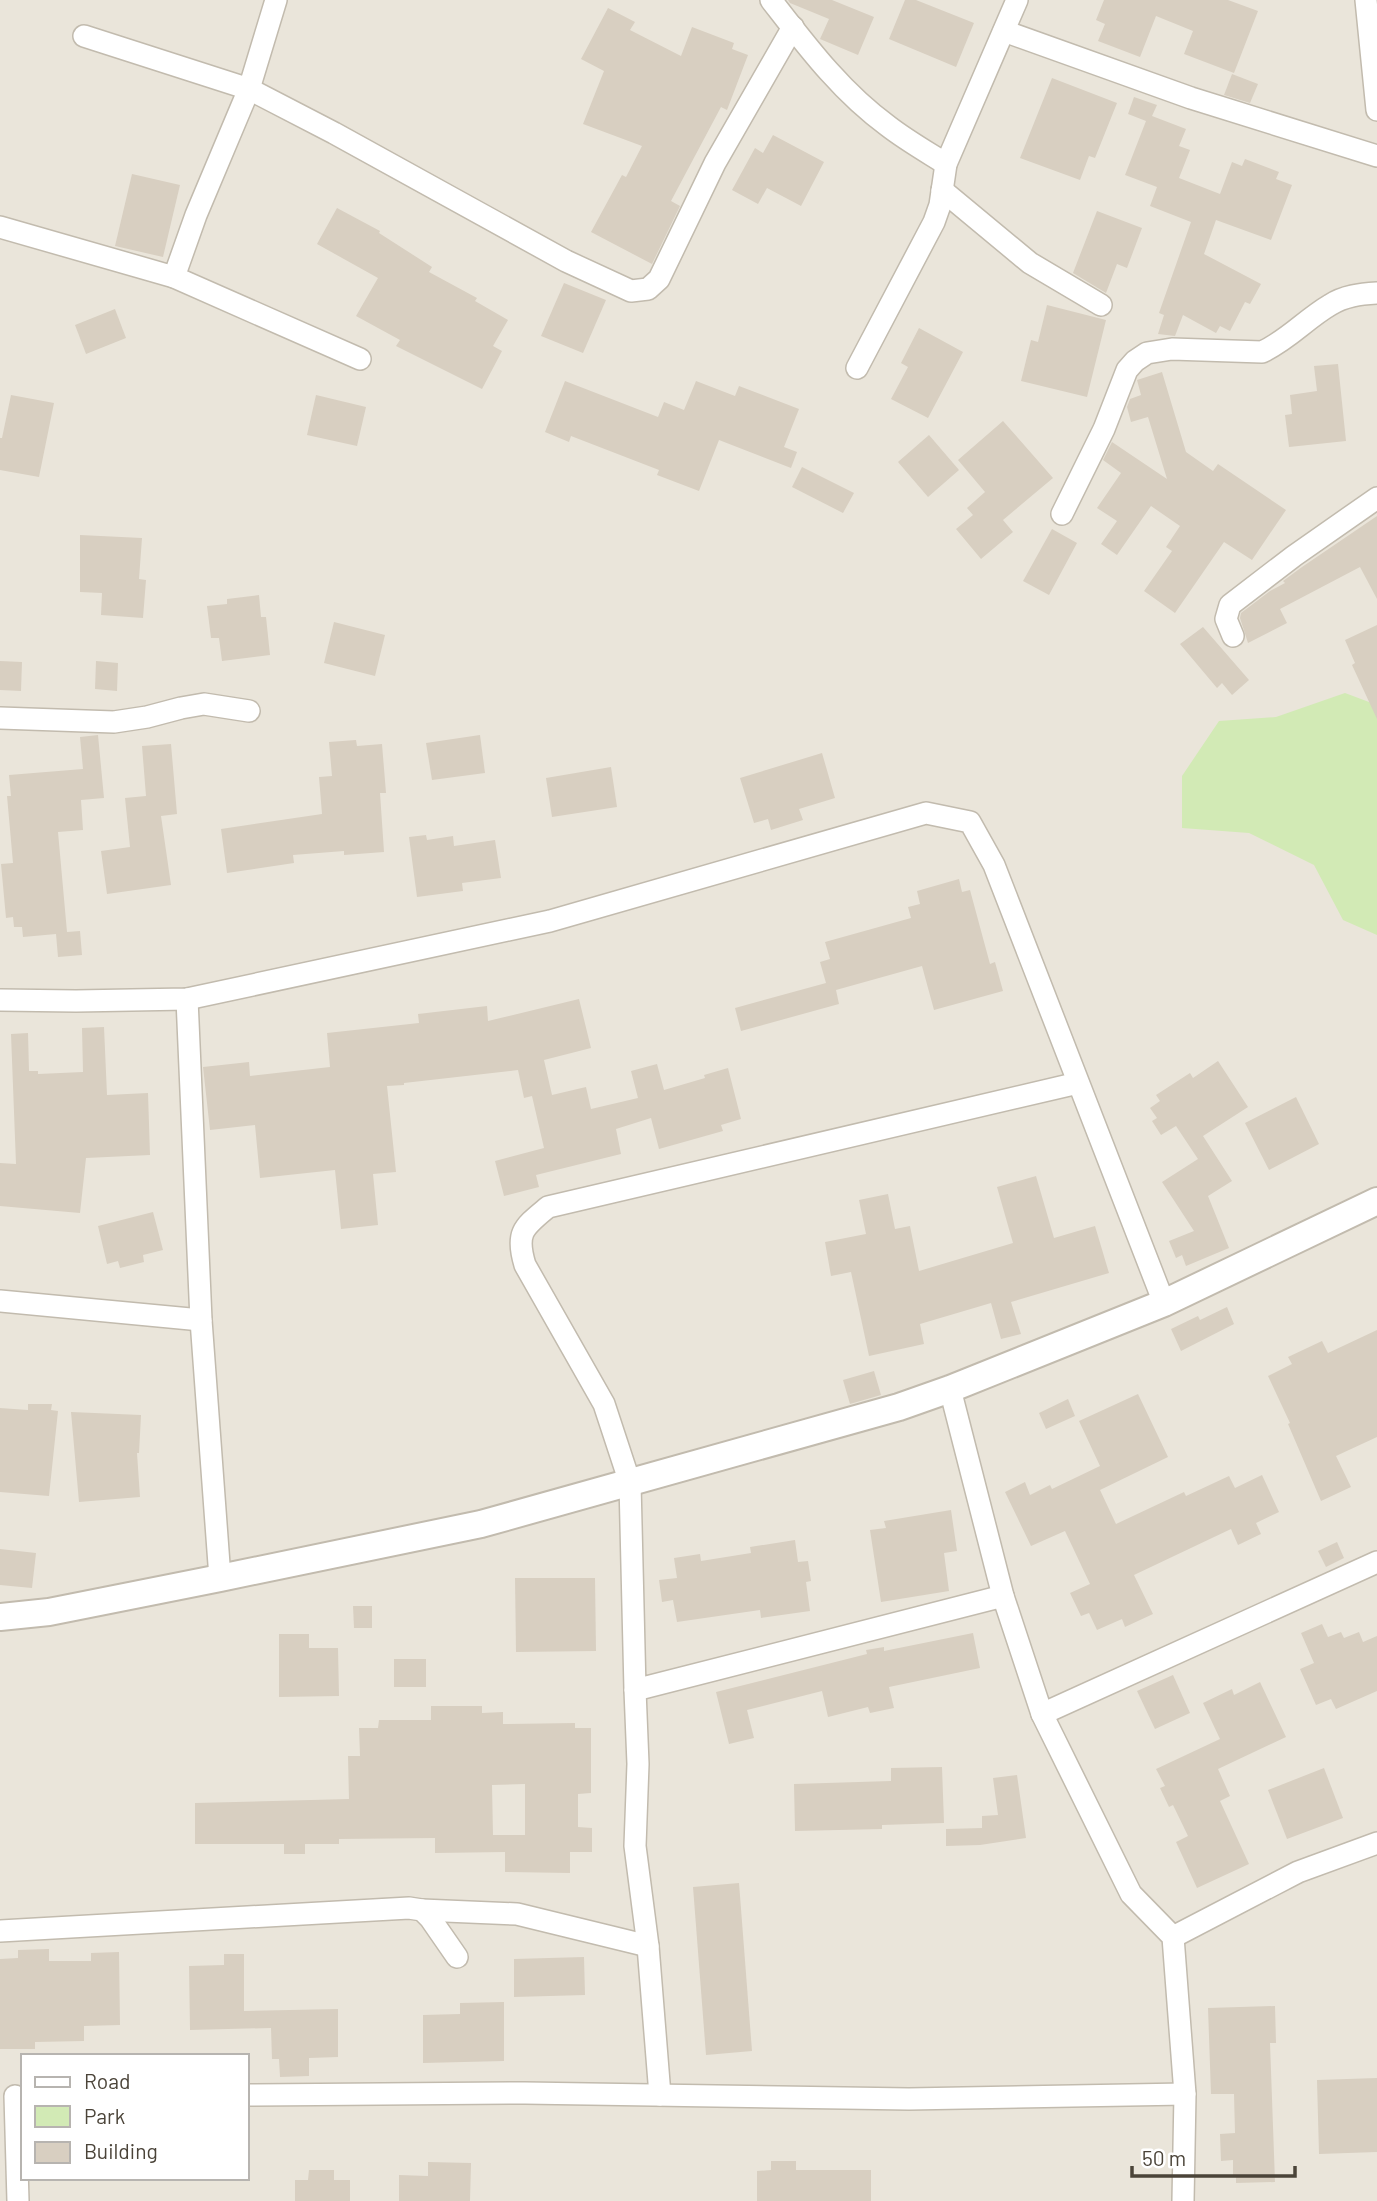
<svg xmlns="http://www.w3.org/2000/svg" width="1377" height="2201" viewBox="0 0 1377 2201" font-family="Barlow,sans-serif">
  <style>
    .residential { fill: #eae5da; fill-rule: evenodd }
    .green { fill: #d2eab5 }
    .building { fill: #d8cfc1; fill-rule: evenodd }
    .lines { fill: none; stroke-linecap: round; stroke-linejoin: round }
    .minor-casing { stroke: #c2bbae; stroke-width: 24 }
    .tertiary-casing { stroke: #c2bbae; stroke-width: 30 }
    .minor { stroke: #fff; stroke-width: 21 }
    .tertiary { stroke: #fff; stroke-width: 26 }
  </style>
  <rect width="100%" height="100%" fill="#f6f3ec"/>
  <path class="residential" d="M 0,0 L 1377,0 L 1377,2201 L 0,2201 ZM 23,2056 L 247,2056 L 247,2178 L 23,2178 Z"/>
  <polygon class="green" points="1345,693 1377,705 1377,935 1343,920 1314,865 1249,833 1182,828 1182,776 1219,721 1276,717"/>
  <g class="building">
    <polygon points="788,0 832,0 874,17 858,55 820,39 829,19 790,3"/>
    <polygon points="905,0 916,0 974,23 956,67 889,39"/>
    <polygon points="1104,0 1228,0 1258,11 1234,73 1184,54 1193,31 1156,16 1140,57 1098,41 1105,24 1096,20"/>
    <polygon points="608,8 635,22 630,30 681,56 692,27 734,43 732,49 748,55 727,110 721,107 671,201 680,206 652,264 591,232 622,175 626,177 642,146 583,124 604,71 581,59"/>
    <polygon points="1232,74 1258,84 1250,103 1224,95"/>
    <polygon points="1052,78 1117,103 1095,158 1089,156 1080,180 1020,158"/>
    <polygon points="1134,97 1157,105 1152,116 1186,129 1179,146 1190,150 1179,178 1220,194 1232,162 1242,166 1245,159 1279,172 1276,179 1292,185 1271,240 1216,220 1204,254 1261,284 1250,304 1245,302 1230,331 1220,326 1216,333 1183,315 1175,336 1158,334 1164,315 1159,313 1191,222 1150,206 1157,187 1125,175 1146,121 1128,114"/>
    <polygon points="773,135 824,162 801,206 767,188 758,204 732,190 755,148 763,153"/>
    <polygon points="132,174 180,185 163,257 115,246"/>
    <polygon points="337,208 380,231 379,233 432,267 429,272 477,298 475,301 508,320 493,346 502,351 482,389 396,346 400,340 356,316 378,278 317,244"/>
    <polygon points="1097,211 1142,228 1127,268 1117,264 1106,293 1073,273"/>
    <polygon points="564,283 606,300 583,353 541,336"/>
    <polygon points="1047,305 1106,320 1087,397 1021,381 1031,340 1038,342"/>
    <polygon points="115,309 126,338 86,354 75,325"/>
    <polygon points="919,328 963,352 928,418 891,399 908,367 901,363"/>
    <polygon points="1338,364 1346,441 1289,447 1285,415 1292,414 1290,395 1317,391 1314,366"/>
    <polygon points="1162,372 1186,452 1213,471 1218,464 1286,510 1252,560 1224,542 1175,613 1144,591 1172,551 1166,547 1180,526 1151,506 1117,555 1101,544 1117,521 1097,508 1121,473 1103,460 1112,442 1167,479 1148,417 1131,422 1127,407 1130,399 1141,395 1137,380"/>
    <polygon points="565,381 658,417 664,402 684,410 696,381 735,396 739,386 799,409 784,447 797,452 791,468 719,440 699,491 657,475 659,470 571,436 569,442 545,432"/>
    <polygon points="11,395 54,403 39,477 0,470 0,438 2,438"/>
    <polygon points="316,395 366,407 357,446 307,435"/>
    <polygon points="1003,421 1053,478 1003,520 1013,532 981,559 956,529 973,515 967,508 985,492 958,460"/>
    <polygon points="929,435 959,470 928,497 898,462"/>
    <polygon points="802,467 854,493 843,513 792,487"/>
    <polygon points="1377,516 1377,599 1360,567 1280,609 1287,623 1248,643 1240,618 1241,613 1270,591 1285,583 1283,581 1302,567"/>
    <polygon points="1052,529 1077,543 1049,595 1023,581"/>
    <polygon points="80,535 142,538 139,579 146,580 143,618 101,615 102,593 80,592"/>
    <polygon points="259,595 261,617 266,617 270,655 222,661 219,638 211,638 207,606 227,604 227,599"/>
    <polygon points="334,622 385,635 375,676 324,663"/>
    <polygon points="1377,625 1377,719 1352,665 1355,663 1345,640"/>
    <polygon points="1203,627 1249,680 1232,695 1222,683 1217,688 1180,644"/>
    <polygon points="0,661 22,662 21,691 0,690"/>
    <polygon points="96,661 118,663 117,691 95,689"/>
    <polygon points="98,735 104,798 81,800 83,830 58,832 67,932 80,931 82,955 58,957 56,934 23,937 22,927 14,927 13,917 6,918 1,864 13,863 7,796 11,796 9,775 83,769 80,737"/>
    <polygon points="480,735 485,773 432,780 426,743"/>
    <polygon points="356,740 357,746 382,744 386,793 380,793 384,852 344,855 344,851 293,855 294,863 227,873 221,829 322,814 319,777 332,776 329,742"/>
    <polygon points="171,744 177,814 161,816 171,885 107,894 101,851 130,847 125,798 146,796 142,746"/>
    <polygon points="822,753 835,798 799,809 803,820 771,830 768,819 754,823 740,778"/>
    <polygon points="611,767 617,807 552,817 546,778"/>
    <polygon points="426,835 427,840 453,836 454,846 495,840 501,878 462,883 463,891 417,897 409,837"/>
    <polygon points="959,879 962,892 970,890 990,964 995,962 1003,991 934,1010 922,966 836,990 839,1004 741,1031 735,1008 826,983 820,962 830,959 825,942 911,918 908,907 920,904 917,891"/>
    <polygon points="579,999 591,1048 544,1060 552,1095 586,1087 591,1109 638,1098 631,1071 657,1064 664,1090 705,1078 704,1075 728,1068 741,1119 721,1125 723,1131 659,1149 651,1118 616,1129 621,1154 536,1175 539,1187 504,1196 495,1161 544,1148 532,1096 524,1098 518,1070 404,1083 404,1085 387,1086 396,1172 373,1174 378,1225 341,1229 335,1170 260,1178 255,1125 210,1130 203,1067 249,1062 250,1076 330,1067 327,1033 419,1023 418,1014 487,1006 488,1021"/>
    <polygon points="104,1027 107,1095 148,1093 150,1155 86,1158 80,1213 0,1206 0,1163 16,1164 11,1034 28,1033 29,1071 38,1071 38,1074 83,1072 82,1028"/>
    <polygon points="1218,1061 1248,1107 1203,1136 1232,1181 1208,1196 1229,1248 1186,1266 1182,1255 1176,1258 1169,1241 1194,1231 1162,1182 1198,1159 1176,1126 1161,1135 1152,1121 1157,1118 1150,1108 1160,1101 1156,1095 1190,1073 1193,1078"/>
    <polygon points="1296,1097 1319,1144 1269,1170 1245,1123"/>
    <polygon points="1036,1176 1054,1238 1095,1226 1109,1273 1011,1302 1021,1334 1001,1339 991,1303 920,1324 924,1344 869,1356 851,1272 831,1276 825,1242 866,1234 859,1200 888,1194 895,1229 910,1226 919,1271 1013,1243 997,1187"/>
    <polygon points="153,1212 163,1250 143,1255 144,1262 120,1268 118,1261 107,1264 98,1226"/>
    <polygon points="1227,1307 1234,1324 1181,1351 1171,1329 1198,1316 1200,1320"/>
    <polygon points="1377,1330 1377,1437 1336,1456 1351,1487 1321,1501 1288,1424 1290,1423 1268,1376 1292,1364 1288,1357 1322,1341 1328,1353"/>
    <polygon points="874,1371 881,1395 850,1404 843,1380"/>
    <polygon points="1138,1394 1168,1457 1100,1490 1116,1524 1184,1492 1186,1496 1229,1476 1235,1488 1262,1475 1279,1512 1256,1523 1261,1534 1238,1545 1231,1529 1134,1575 1153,1614 1125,1627 1122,1619 1097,1630 1089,1613 1081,1616 1070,1593 1090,1584 1065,1531 1031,1546 1005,1492 1025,1482 1030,1495 1050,1485 1052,1489 1100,1466 1079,1421"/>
    <polygon points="1068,1399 1075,1416 1046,1429 1039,1413"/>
    <polygon points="28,1404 52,1404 51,1410 58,1411 49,1496 0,1492 0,1408 28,1410"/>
    <polygon points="71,1412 141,1415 139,1453 137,1453 140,1497 79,1502"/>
    <polygon points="951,1510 957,1551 944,1553 949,1591 881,1602 870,1530 886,1528 884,1521"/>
    <polygon points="795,1540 798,1562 808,1561 811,1581 806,1582 810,1611 761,1618 760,1610 677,1622 673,1600 662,1602 659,1580 677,1578 674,1558 700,1554 701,1561 751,1553 750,1547"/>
    <polygon points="1337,1542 1344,1558 1326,1567 1318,1551"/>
    <polygon points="0,1549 36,1553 32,1588 0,1585"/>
    <polygon points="515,1578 595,1578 596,1651 516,1652"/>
    <polygon points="353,1606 372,1606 372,1628 354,1628"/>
    <polygon points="1322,1624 1328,1637 1341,1632 1344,1638 1359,1632 1363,1642 1377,1636 1377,1691 1336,1709 1331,1699 1316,1705 1300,1669 1314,1663 1301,1633"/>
    <polygon points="973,1633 980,1668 889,1687 894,1708 870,1713 868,1707 828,1717 822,1691 747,1710 754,1738 729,1744 716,1692 867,1654 866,1650 884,1647 884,1651"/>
    <polygon points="279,1634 309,1634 309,1648 338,1648 339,1696 279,1697"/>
    <rect x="394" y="1659" width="32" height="28"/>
    <polygon points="1173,1675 1190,1713 1155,1729 1137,1691"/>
    <polygon points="1260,1682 1286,1737 1218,1769 1230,1796 1220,1801 1249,1864 1197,1888 1176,1842 1188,1836 1173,1805 1169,1807 1160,1788 1165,1786 1156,1769 1220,1739 1203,1703 1232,1689 1234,1695"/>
    <path d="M 431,1706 L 482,1706 L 482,1713 L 503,1712 L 503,1724 L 575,1723 L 575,1728 L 591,1728 L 591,1793 L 578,1794 L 578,1827 L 592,1828 L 592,1852 L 570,1852 L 570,1873 L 505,1872 L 505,1852 L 435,1853 L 435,1838 L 339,1839 L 339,1844 L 305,1844 L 305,1854 L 284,1854 L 284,1844 L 195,1844 L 195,1803 L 349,1799 L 348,1756 L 360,1756 L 359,1728 L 378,1728 L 379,1720 L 431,1720 ZM 525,1784 L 525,1835 L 493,1835 L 492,1785 Z"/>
    <polygon points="942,1767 944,1823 882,1825 882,1829 795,1831 794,1784 891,1781 891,1768"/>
    <polygon points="1324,1768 1343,1818 1287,1839 1268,1790"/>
    <polygon points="1017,1775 1026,1838 980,1845 946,1846 946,1829 982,1828 982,1816 998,1815 993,1778"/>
    <polygon points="739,1883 752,2051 706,2055 693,1887"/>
    <polygon points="49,1949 49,1961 91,1961 91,1953 119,1952 120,2025 84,2026 84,2041 35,2042 35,2049 0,2049 0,1959 18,1958 18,1950"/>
    <polygon points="224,1954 244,1954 244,2011 338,2009 338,2057 309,2058 309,2076 280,2077 279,2059 272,2059 271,2028 190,2030 189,1966 224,1965"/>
    <polygon points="584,1957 585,1995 514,1997 514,1959"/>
    <polygon points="504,2002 504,2061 423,2063 423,2015 460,2014 460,2003"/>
    <polygon points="1275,2006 1276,2043 1270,2043 1275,2182 1236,2183 1236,2176 1233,2176 1233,2160 1221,2161 1220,2134 1235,2133 1234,2094 1211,2094 1208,2008"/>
    <polygon points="1377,2078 1377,2152 1319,2154 1317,2080"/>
    <polygon points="771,2161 796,2161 796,2170 871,2170 871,2201 757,2201 757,2171 771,2170"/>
    <polygon points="428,2162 471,2163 470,2201 399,2201 399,2175 428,2176"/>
    <polygon points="309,2170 334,2170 334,2180 350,2180 350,2201 295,2201 295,2180 308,2180"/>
  </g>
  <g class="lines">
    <g class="minor-casing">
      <g id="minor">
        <path d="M 771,0 C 806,45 841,92 888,126 C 906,140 927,152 946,164"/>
        <polyline points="1366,0 1377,110"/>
        <polyline points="1004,31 1191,98 1377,156"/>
        <polyline points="84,36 249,89 334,133 566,261 631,291 648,289 659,279 715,163 793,27"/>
        <polyline points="942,190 1030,263 1101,305"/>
        <polyline points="0,227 174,277 196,215 249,89 276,0"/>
        <polyline points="174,277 360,359"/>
        <polyline points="857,368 934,222 940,205 946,164 1017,0"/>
        <path d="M 1062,514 L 1104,429 L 1127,370 L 1135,361 L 1147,353 L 1172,349 L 1262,352 C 1288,340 1306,319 1330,305 C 1344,296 1360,294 1377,293"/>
        <polyline points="1233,636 1226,619 1230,605 1294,556 1377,498"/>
        <polyline points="0,718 114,722 147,717 181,708 204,704 249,711"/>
        <polyline points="187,999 201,1320 220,1578"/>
        <polyline points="0,1000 76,1001 187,999 550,921 926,813 970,822 994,865 1164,1303"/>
        <path d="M 1078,1083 L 548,1207 C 524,1227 515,1232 525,1265 L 604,1404 L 630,1483 L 635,1690 L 1003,1596 L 1042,1714 L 1131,1894 L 1173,1937 L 1185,2094 L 1183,2201"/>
        <polyline points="0,1301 201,1320"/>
        <polyline points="950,1389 1003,1596"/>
        <polyline points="635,1690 638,1764 635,1846 648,1946 660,2095"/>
        <polyline points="1042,1714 1377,1562"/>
        <polyline points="422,1910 517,1914 648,1946"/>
        <polyline points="0,1931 409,1908 422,1910 430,1918 457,1957"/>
        <polyline points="1173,1937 1298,1872 1377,1843"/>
        <polyline points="247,2095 525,2093 909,2099 1185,2094"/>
        <polyline points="15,2096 18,2201"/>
      </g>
    </g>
    <g class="tertiary-casing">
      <polyline id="tertiary" points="0,1617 49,1612 220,1578 481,1524 899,1407 950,1389 1164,1303 1377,1201"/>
    </g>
    <use href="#minor" class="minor"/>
    <use href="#tertiary" class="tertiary"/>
  </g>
  <rect x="21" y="2054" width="228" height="126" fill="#ffffff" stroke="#b7b4b0" stroke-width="2"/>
  <rect x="35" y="2077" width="35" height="10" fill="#ffffff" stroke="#b7b4b0" stroke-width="2"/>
  <text x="84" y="2089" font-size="21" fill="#4b4439">Road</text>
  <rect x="35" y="2106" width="35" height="21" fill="#d2eab5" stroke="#b7b4b0" stroke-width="2"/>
  <text x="84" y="2124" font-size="21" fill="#4b4439">Park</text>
  <rect x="35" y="2142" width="35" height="21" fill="#d8cfc1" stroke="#b7b4b0" stroke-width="2"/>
  <text x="84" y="2159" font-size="21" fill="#4b4439">Building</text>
  <path d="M1132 2166v10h163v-10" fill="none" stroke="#4b4439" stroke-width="3.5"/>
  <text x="1142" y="2166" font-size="21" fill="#4b4439" stroke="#ffffff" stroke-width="5" paint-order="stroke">50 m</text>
</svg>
